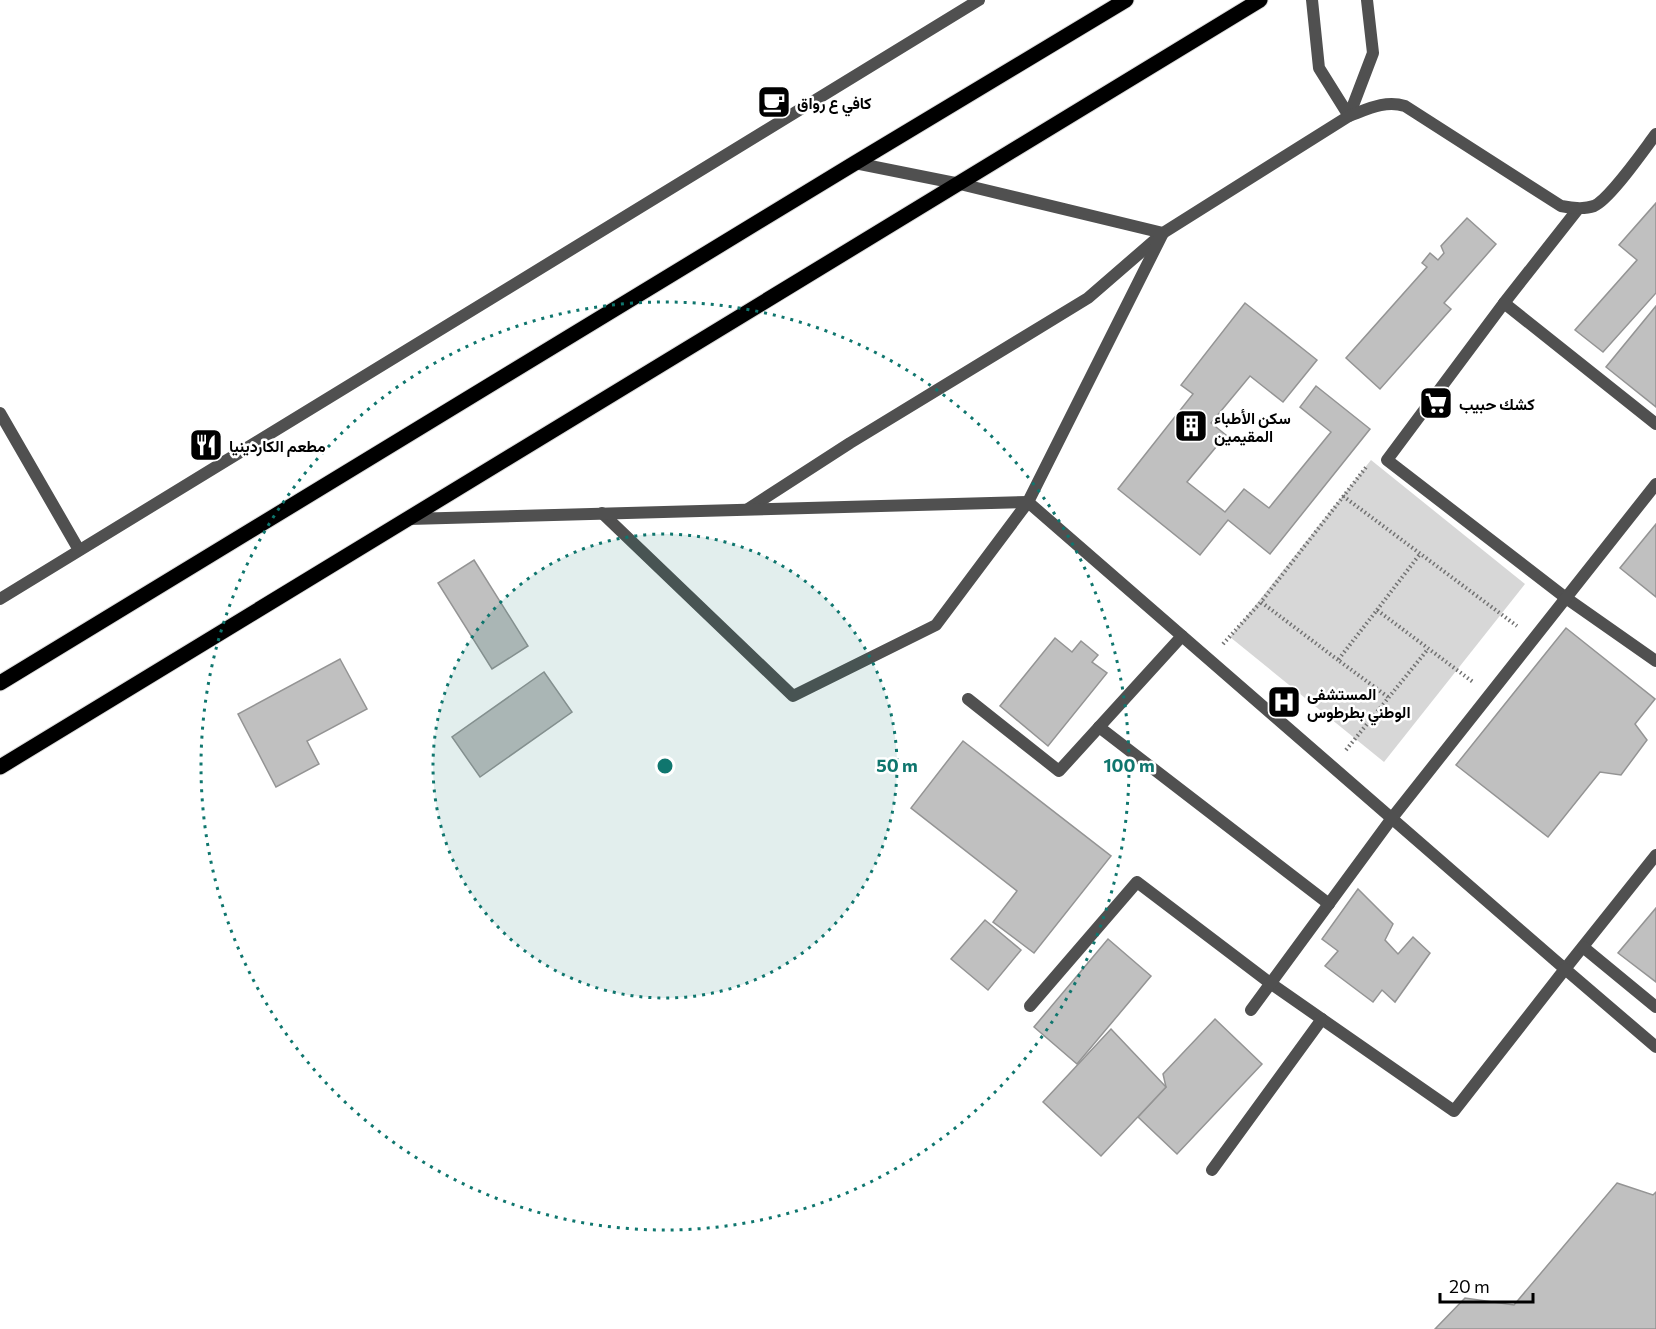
<svg xmlns="http://www.w3.org/2000/svg" width="1656" height="1329" viewBox="0 0 1656 1329" font-family="Commissioner,Vazirmatn,sans-serif">
  <style>
    .green { fill: #d7d7d7 }
    .building { fill: #c0c0c0; stroke: #949494; stroke-width: 1.5 }
    .lines { fill: none; stroke-linecap: round; stroke-linejoin: round }
    .primary-casing { stroke: #dbdbdb; stroke-width: 17 }
    .path { stroke: #727272; stroke-width: 4; stroke-dasharray: 1.5 3; stroke-linecap: butt }
    .service { stroke: #505050; stroke-width: 12 }
    .minor { stroke: #505050; stroke-width: 12 }
    .primary { stroke: #000; stroke-width: 15 }
    .ring { fill: none; stroke: #0f766e; stroke-width: 3; stroke-dasharray: 3 6 }
    .labels { text-anchor: middle; dominant-baseline: central; stroke-width: 5; stroke-linejoin: round; paint-order: stroke }
    .poi-label { font-size: 16px; font-weight: bold; fill: #000; stroke: #fff; text-anchor: start }
    .centre { fill: #0f766e; stroke: #fff; stroke-width: 3 }
    .ring-label { font-size: 18px; text-anchor: middle; font-weight: bold; fill: #0f766e; stroke: #fff; stroke-width: 5; stroke-linejoin: round; paint-order: stroke }
  </style>
  <rect width="100%" height="100%" fill="#fff"/>
  <polygon class="green" points="1371,460 1525,584 1384,762 1230,637"/>
  <g class="building">
    <polygon points="1656,203 1656,293 1603,352 1575,330 1637,260 1619,245"/>
    <polygon points="1467,218 1496,244 1444,303 1451,309 1380,389 1346,358 1427,267 1422,263 1430,253 1438,260 1444,253 1441,246"/>
    <polygon points="1245,303 1317,360 1283,402 1250,376 1211,423 1226,435 1187,482 1225,512 1244,489 1269,508 1331,432 1300,407 1316,386 1370,429 1270,554 1228,520 1200,555 1118,489 1193,394 1181,385"/>
    <polygon points="1656,306 1656,407 1606,367"/>
    <polygon points="1656,524 1656,597 1620,568"/>
    <polygon points="474,560 528,646 492,669 438,583"/>
    <polygon points="1566,628 1655,699 1635,724 1647,740 1621,775 1600,772 1548,837 1456,765"/>
    <polygon points="1055,638 1072,652 1081,641 1098,655 1092,662 1107,673 1048,746 1000,706"/>
    <polygon points="340,659 367,709 307,741 319,764 276,787 238,714"/>
    <polygon points="544,672 572,712 480,777 452,737"/>
    <polygon points="963,741 1111,856 1034,953 993,922 1017,891 911,808"/>
    <polygon points="1358,889 1393,924 1385,940 1398,954 1413,937 1430,953 1395,1002 1382,990 1373,1002 1325,966 1338,951 1322,939"/>
    <polygon points="1656,908 1656,982 1618,953"/>
    <polygon points="985,920 1021,950 988,990 951,959"/>
    <polygon points="1108,939 1151,976 1077,1064 1034,1027"/>
    <polygon points="1215,1019 1262,1064 1177,1154 1138,1117 1166,1087 1163,1074"/>
    <polygon points="1111,1029 1166,1087 1101,1156 1043,1102"/>
    <polygon points="1617,1183 1653,1195 1656,1192 1656,1329 1435,1329 1465,1298 1514,1305"/>
  </g>
  <g class="lines">
    <g class="primary-casing">
      <g id="primary">
        <polyline points="0,683 855,163 1126,0"/>
        <polyline points="0,767 1260,0"/>
      </g>
    </g>
    <g class="path">
      <polyline points="1343,496 1517,626"/>
      <polyline points="1377,610 1420,554"/>
      <polyline points="1223,644 1261,602"/>
      <polyline points="1338,660 1261,602 1367,466"/>
      <polyline points="1388,697 1338,660 1377,610 1473,682"/>
      <polyline points="1346,750 1428,649"/>
    </g>
    <g class="service">
      <polyline points="1312,0 1319,68 1349,116 1373,53 1367,0"/>
      <polyline points="1504,303 1578,209"/>
      <polyline points="1656,424 1504,303 1387,460 1566,598 1656,661"/>
      <path d="M 748,509 L 850,443 L 1088,298 L 1163,233 L 1349,116 C 1368,109 1385,100 1405,106 L 1561,206 C 1571,208 1583,210 1594,206 C 1610,199 1643,151 1656,134"/>
      <polyline points="602,513 793,696 936,625 1028,502 1163,233 960,184 855,163"/>
      <polyline points="409,519 1028,502 1565,969 1656,855"/>
      <polyline points="968,699 1059,771 1182,636"/>
      <polyline points="1099,727 1329,904"/>
      <polyline points="1583,947 1656,1007"/>
      <polyline points="1030,1006 1137,882 1270,983 1454,1111 1565,969 1656,1047"/>
      <polyline points="1251,1010 1392,818 1656,484"/>
      <polyline points="1212,1170 1322,1019"/>
    </g>
    <g class="minor">
      <polyline points="0,413 79,550"/>
      <polyline points="0,599 979,0"/>
    </g>
    <use href="#primary" class="primary"/>
  </g>
  <circle cx="665" cy="766" r="232" fill="#0f766e" fill-opacity=".12"/>
  <g class="ring">
    <circle cx="665" cy="766" r="232"/>
    <circle cx="665" cy="766" r="464"/>
  </g>
  <defs>
    <g id="cafe-square" transform="scale(1.725)"><rect x="-9" y="-9" width="18" height="18" rx="4" fill="#000" stroke="#fff"/><path d="M-5.5-4.5H6V0H3Q3 3.5 0 3.5H-2.5Q-5.5 3.5-5.5 0ZM3-3.2v2h1.7v-2ZM-6 4.5H4V6H-6Z" fill="#fff"/></g>
    <g id="supermarket-square" transform="scale(1.725)"><rect x="-9" y="-9" width="18" height="18" rx="4" fill="#000" stroke="#fff"/><path d="M-6-5.5h2.5l.6 2H6L4.5 2H-2.5L-4.4-4H-6ZM-1.5 3.2a1.3 1.3 0 1 0 .1 0ZM3 3.2a1.3 1.3 0 1 0 .1 0Z" fill="#fff"/></g>
    <g id="building-square" transform="scale(1.725)"><rect x="-9" y="-9" width="18" height="18" rx="4" fill="#000" stroke="#fff"/><path d="M-4-6H4V6H1V3H-1V6H-4ZM-2.5-4.3h1.7v1.8h-1.7ZM.8-4.3h1.7v1.8H.8ZM-2.5-1h1.7V.8h-1.7ZM.8-1h1.7V.8H.8Z" fill="#fff"/></g>
    <g id="restaurant-square" transform="scale(1.725)"><rect x="-9" y="-9" width="18" height="18" rx="4" fill="#000" stroke="#fff"/><path d="M-5-6h1v4h1v-4h1v4h1v-4h1v5L-1.5 .5V6h-2V.5L-5-1ZM5-6V6H3V1.5H1.5Q1.5-4 5-6Z" fill="#fff"/></g>
    <g id="hospital-square" transform="scale(1.725)"><rect x="-9" y="-9" width="18" height="18" rx="4" fill="#000" stroke="#fff"/><path d="M-5-5h3v3.5h4V-5h3V5h-3V1.5h-4V5h-3Z" fill="#fff"/></g>
  </defs>
  <g fill-rule="evenodd">
    <use href="#cafe-square" x="774" y="102"/>
    <use href="#supermarket-square" x="1436" y="403"/>
    <use href="#building-square" x="1191" y="426"/>
    <use href="#restaurant-square" x="206" y="445"/>
    <use href="#hospital-square" x="1284" y="702"/>
  </g>
  <g class="labels">
    <g class="poi-label">
      <text x="797" y="102">كافي ع رواق</text>
      <text x="1459" y="403">كشك حبيب</text>
      <text x="1214" y="417">سكن الأطباء<tspan x="1214" dy="18">المقيمين</tspan></text>
      <text x="229" y="445">مطعم الكاردينيا</text>
      <text x="1307" y="693">المستشفى<tspan x="1307" dy="18">الوطني بطرطوس</tspan></text>
    </g>
  </g>
  <circle cx="665" cy="766" r="9" class="centre"/>
  <g class="ring-label">
    <text x="897" y="772">50 m</text>
    <text x="1129" y="772">100 m</text>
  </g>
  <path d="M1440 1293v9h93v-9" fill="none" stroke="#000000" stroke-width="3"/>
  <text x="1449" y="1293" font-size="18" fill="#000000" stroke="#ffffff" stroke-width="4.5" paint-order="stroke">20 m</text>
</svg>
